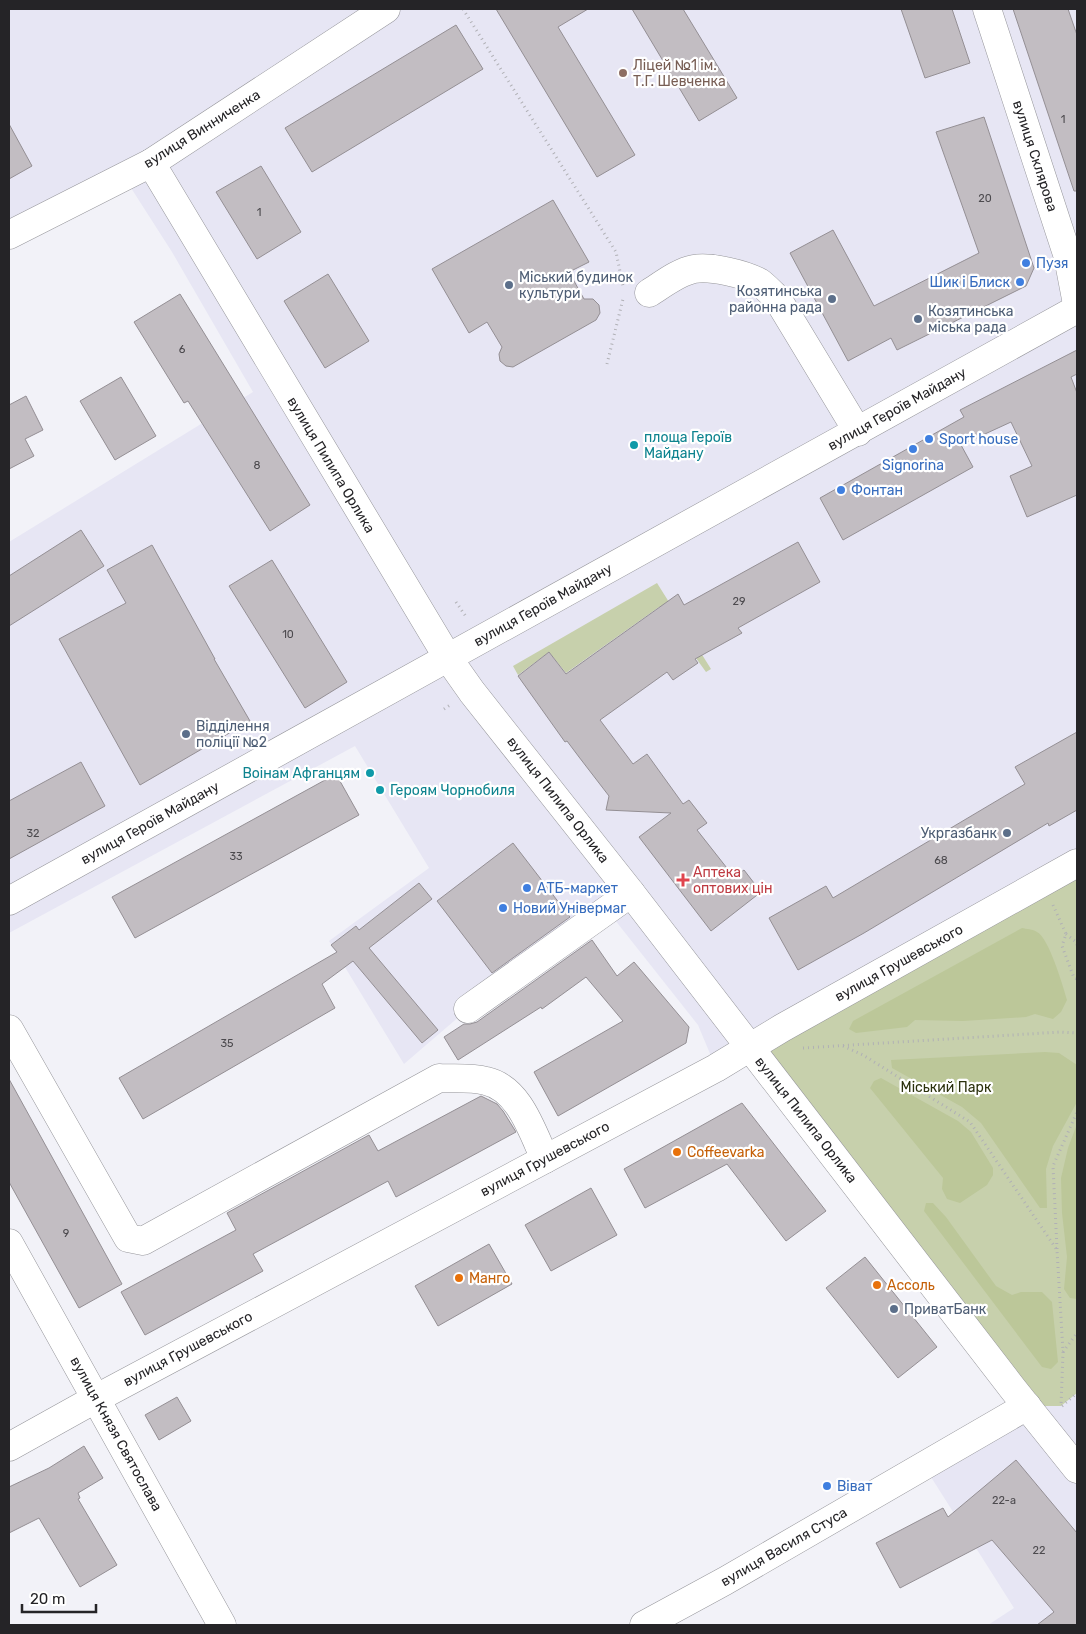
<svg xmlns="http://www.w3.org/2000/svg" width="1086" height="1634" viewBox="0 0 1086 1634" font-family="Rubik,sans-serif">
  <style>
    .built { fill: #e7e6f4 }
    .green { fill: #c7d0ac }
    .forest { fill: #bcc799 }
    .building { fill: #c2bdc2; stroke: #948f94 }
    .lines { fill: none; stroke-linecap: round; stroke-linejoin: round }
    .minor-casing { stroke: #96969b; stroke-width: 29 }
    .path { stroke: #b0b0b5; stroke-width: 3; stroke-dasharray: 1 4; stroke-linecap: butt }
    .minor { stroke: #fff; stroke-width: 28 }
    .education-dot { fill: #8d6e63; stroke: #fff; stroke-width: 2 }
    .shop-dot { fill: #3f7fe0; stroke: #fff; stroke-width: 2 }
    .service-dot { fill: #5c6f8a; stroke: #fff; stroke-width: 2 }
    .culture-dot { fill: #0f9aa8; stroke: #fff; stroke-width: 2 }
    .health-dot { fill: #e0444e; stroke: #fff; stroke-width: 2 }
    .food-dot { fill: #e8710a; stroke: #fff; stroke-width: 2 }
    .labels { text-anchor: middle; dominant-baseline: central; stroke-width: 4.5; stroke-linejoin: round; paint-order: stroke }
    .number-label { font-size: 11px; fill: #4c4a4e }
    .education-label { font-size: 14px; fill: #785e54; stroke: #fff; text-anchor: start }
    .street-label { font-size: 14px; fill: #252427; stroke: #fff }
    .shop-label { font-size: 14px; fill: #366cbe; stroke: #fff; text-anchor: start }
    .service-label { font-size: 14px; fill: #4e5e75; stroke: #fff; text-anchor: start }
    .culture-label { font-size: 14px; fill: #0d838f; stroke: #fff; text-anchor: start }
    .health-label { font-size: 14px; fill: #be3a42; stroke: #fff; text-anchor: start }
    .park-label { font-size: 14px; fill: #2b310d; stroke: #fff }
    .food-label { font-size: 14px; fill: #c56008; stroke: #fff; text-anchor: start }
  </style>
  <rect width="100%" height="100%" fill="#f2f2f8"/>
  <g class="built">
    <polygon points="9,9 1077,9 1077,864 716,1068 698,1025 607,910 468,1009 404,1064 329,941 429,868 355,746 9,933 9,542 253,392 172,252 124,177 9,235"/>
    <polygon points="1077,1393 1077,1625 988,1625 1014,1608 924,1466 1027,1406 1061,1406"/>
  </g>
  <g class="green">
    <polygon points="657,583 711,669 706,672 659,607 566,673 549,652 518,675 513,666"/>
    <polygon points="1077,864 1077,1393 1061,1406 1027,1406 750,1048"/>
  </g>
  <g class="forest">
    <path d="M 1022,928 C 1026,929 1033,929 1037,932 C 1049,938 1063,986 1067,1000 L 1061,1012 L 1053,1019 L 1035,1014 L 1026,1017 L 963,1021 L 915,1020 L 907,1027 L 856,1033 L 849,1029 L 853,1021 Z"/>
    <polygon points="1045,1052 1059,1053 1077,1065 1077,1102 1053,1146 1046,1169 1047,1208 1040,1208 981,1123 962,1107 892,1068 891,1060"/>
    <polygon points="881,1078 958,1121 971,1132 993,1168 993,1175 987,1185 960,1203 947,1199 942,1189 943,1178 870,1088 874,1081"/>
    <polygon points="1077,1124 1077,1299 1070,1298 1064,1289 1067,1257 1062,1213 1061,1178 1068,1148"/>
    <polygon points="926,1203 933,1203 946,1217 996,1286 1012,1295 1021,1292 1042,1292 1052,1302 1058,1362 1051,1369 1042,1367 924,1211"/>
  </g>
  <g class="building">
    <polygon points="496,9 588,9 558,27 635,155 597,177"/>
    <polygon points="632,9 683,9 737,98 699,121"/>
    <polygon points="901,9 952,9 970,63 925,78"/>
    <polygon points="1013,9 1068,9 1077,35 1077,191 1074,191"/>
    <polygon points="456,25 483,69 312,172 285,128"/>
    <polygon points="984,117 1034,268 1026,286 897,350 891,338 848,361 790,253 833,230 874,306 979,253 936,132"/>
    <polygon points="9,124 32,166 9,179"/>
    <polygon points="261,166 301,232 257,259 216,192"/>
    <polygon points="553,200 589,262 569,272 584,299 593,299 599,305 600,313 596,320 513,367 506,366 500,361 499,354 502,347 487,322 469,333 432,269"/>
    <polygon points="328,274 369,341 325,368 284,301"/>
    <polygon points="180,294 310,505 270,531 188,401 184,403 134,322"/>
    <polygon points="1077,350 1077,374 1071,377 1077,393 1077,495 1027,517 1010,476 1032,466 1011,422 961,445 973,467 843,540 820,498 964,417 960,410"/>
    <polygon points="121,377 156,436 115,460 80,401"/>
    <polygon points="26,396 43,430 25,439 34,456 9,469 9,405"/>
    <polygon points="81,530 104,566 9,626 9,576"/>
    <polygon points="798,542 820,582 738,628 742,633 695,659 698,663 673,680 667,672 600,720 633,764 647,754 683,804 689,800 707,823 697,830 734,877 744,870 761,892 711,931 639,837 671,813 606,810 609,796 579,757 567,741 565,742 518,676 549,652 566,674 678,594 684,605"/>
    <polygon points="152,545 215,659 214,659 250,721 140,785 59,639 126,603 107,570"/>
    <polygon points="272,560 347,682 305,708 229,586"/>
    <polygon points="1077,732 1077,810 1049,826 1048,823 864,933 798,970 769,918 826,886 833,898 1025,784 1015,767"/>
    <polygon points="81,762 105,806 9,859 9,801"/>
    <polygon points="336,774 359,815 135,938 112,897"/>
    <polygon points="513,843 570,917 492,973 437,901"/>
    <polygon points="419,883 432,899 369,948 438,1030 422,1043 353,961 322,984 335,1008 143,1119 119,1078 337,952 331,945 356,926 359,930"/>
    <polygon points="592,940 617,976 634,962 689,1027 686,1043 558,1116 534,1072 623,1021 586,977 542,1009 541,1007 458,1060 444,1037 464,1024 470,1024 477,1022"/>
    <polygon points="9,1079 122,1284 79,1308 9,1182"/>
    <polygon points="481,1096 497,1104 503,1111 516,1132 396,1197 388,1181 253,1254 263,1271 145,1335 121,1292 236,1230 227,1213 369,1135 378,1151"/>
    <polygon points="742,1103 826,1211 786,1241 727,1164 645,1208 624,1169"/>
    <polygon points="591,1188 617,1235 551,1271 525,1225"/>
    <polygon points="489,1244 512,1284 438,1326 415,1286"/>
    <polygon points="865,1257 937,1347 898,1378 826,1288"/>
    <polygon points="177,1397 191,1421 159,1440 145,1415"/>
    <polygon points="84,1446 103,1478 78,1493 80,1498 78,1499 117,1565 80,1587 39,1518 9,1533 9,1487 49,1468"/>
    <polygon points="1016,1460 1077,1533 1077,1625 1037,1625 1054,1612 992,1540 900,1588 876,1543 943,1508 948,1517"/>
  </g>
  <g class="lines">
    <g class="minor-casing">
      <g id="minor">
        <polyline points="987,9 1068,257 1077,304"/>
        <polyline points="151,163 448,658 472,692 631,893 1013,1389 1077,1469"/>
        <polyline points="9,235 151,163 386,9"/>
        <path d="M 649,293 C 662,285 678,272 694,269 C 711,266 744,274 759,282 C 765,286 771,293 777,298 L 858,432"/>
        <polyline points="9,901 1077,309"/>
        <polyline points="468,1009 631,893"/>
        <path d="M 9,1029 L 128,1238 L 143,1241 L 439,1078 C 454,1079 471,1077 486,1081 C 519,1088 532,1131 545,1159"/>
        <polyline points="9,1243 222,1625"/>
        <polyline points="9,1447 97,1398 716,1068 782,1028 1077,863"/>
        <polyline points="644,1625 725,1581 1027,1406"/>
      </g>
    </g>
    <g class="path">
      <polyline points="463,9 616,252 623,286"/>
      <polyline points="607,364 623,299"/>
      <polyline points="456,602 467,618"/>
      <polyline points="444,709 450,705"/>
      <polyline points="1053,905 1066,934 1062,946 1074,978 1077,979"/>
      <polyline points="1066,934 1076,942 1077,945"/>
      <polyline points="843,1046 863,1055 970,1122 1057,1250 1063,1352 1061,1406"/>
      <polyline points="803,1048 1060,1032 1077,1033"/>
      <polyline points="1057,1249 1053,1166 1077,1112"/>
      <polyline points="1063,1352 1077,1333"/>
      <polyline points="1062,1406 1077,1393"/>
    </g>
    <use href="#minor" class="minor"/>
  </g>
  <circle class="education-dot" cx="623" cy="73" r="5"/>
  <g class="shop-dot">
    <circle cx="1026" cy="263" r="5"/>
    <circle cx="1020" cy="282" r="5"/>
    <circle cx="929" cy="439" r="5"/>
    <circle cx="913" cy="449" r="5"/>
    <circle cx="841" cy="490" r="5"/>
    <circle cx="527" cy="888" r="5"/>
    <circle cx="503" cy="908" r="5"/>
    <circle cx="827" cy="1486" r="5"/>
  </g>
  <g class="service-dot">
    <circle cx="509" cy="285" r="5"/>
    <circle cx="832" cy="299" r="5"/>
    <circle cx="918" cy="319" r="5"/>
    <circle cx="186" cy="734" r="5"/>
    <circle cx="1007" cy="833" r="5"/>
    <circle cx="894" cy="1309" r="5"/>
  </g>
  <g class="culture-dot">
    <circle cx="634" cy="445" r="5"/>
    <circle cx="370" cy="773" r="5"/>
    <circle cx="380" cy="790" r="5"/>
  </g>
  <path class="health-dot" d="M680.5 872.5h5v5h5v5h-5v5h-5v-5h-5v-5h5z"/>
  <g class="food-dot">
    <circle cx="677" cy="1152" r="5"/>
    <circle cx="459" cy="1278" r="5"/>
    <circle cx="877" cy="1285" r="5"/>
  </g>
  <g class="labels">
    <g class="number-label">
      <text x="1063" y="119">1</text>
      <text x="985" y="198">20</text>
      <text x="259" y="212">1</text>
      <text x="182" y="349">6</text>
      <text x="257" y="465">8</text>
      <text x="739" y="601">29</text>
      <text x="288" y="634">10</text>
      <text x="33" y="833">32</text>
      <text x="236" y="856">33</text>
      <text x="941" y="860">68</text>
      <text x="227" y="1043">35</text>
      <text x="66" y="1233">9</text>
      <text x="1004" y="1500">22-а</text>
      <text x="1039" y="1550">22</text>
    </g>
    <g class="education-label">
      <text x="633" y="65">Ліцей №1 ім.<tspan x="633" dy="16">Т.Г. Шевченка</tspan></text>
    </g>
    <g class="street-label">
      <text transform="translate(202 129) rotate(-32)">вулиця Винниченка</text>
      <text transform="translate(1035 156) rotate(72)">вулиця Склярова</text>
      <text transform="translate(897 409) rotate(-29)">вулиця Героїв Майдану</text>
      <text transform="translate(331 465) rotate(59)">вулиця Пилипа Орлика</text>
      <text transform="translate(543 605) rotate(-29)">вулиця Героїв Майдану</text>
      <text transform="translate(558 800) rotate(52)">вулиця Пилипа Орлика</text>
      <text transform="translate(150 823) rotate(-29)">вулиця Героїв Майдану</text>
      <text transform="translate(899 963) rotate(-29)">вулиця Грушевського</text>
      <text transform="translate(806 1120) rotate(52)">вулиця Пилипа Орлика</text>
      <text transform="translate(545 1159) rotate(-28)">вулиця Грушевського</text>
      <text transform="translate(188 1349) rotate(-28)">вулиця Грушевського</text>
      <text transform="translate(116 1434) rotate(61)">вулиця Князя Святослава</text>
      <text transform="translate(784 1547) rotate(-30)">вулиця Василя Стуса</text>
    </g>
    <g class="shop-label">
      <text x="1036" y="263">Пузя</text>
      <text x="1010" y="282" text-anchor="end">Шик і Блиск</text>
      <text x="939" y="439">Sport house</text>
      <text x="913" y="465" text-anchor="middle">Signorina</text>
      <text x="851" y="490">Фонтан</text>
      <text x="537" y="888">АТБ-маркет</text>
      <text x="513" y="908">Новий Універмаг</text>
      <text x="837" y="1486">Віват</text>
    </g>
    <g class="service-label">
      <text x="519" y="277">Міський будинок<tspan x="519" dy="16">культури</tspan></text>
      <text x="822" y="291" text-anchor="end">Козятинська<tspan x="822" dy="16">районна рада</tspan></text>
      <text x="928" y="311">Козятинська<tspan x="928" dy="16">міська рада</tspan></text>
      <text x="196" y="726">Відділення<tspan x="196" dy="16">поліції №2</tspan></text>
      <text x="997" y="833" text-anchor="end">Укргазбанк</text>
      <text x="904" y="1309">ПриватБанк</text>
    </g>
    <g class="culture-label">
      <text x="644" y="437">площа Героїв<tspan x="644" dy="16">Майдану</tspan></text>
      <text x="360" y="773" text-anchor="end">Воінам Афганцям</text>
      <text x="390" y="790">Героям Чорнобиля</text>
    </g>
    <g class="health-label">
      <text x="693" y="872">Аптека<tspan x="693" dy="16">оптових цін</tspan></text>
    </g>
    <g class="park-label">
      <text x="946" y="1087">Міський Парк</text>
    </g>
    <g class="food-label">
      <text x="687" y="1152">Coffeevarka</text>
      <text x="469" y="1278">Манго</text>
      <text x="887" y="1285">Ассоль</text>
    </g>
  </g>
  <rect width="1086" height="1634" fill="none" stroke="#252427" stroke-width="20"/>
  <path d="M22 1604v8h74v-8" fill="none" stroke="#252427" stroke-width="2.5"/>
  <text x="30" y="1604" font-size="15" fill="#252427" stroke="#ffffff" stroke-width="4" paint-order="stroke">20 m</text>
</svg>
